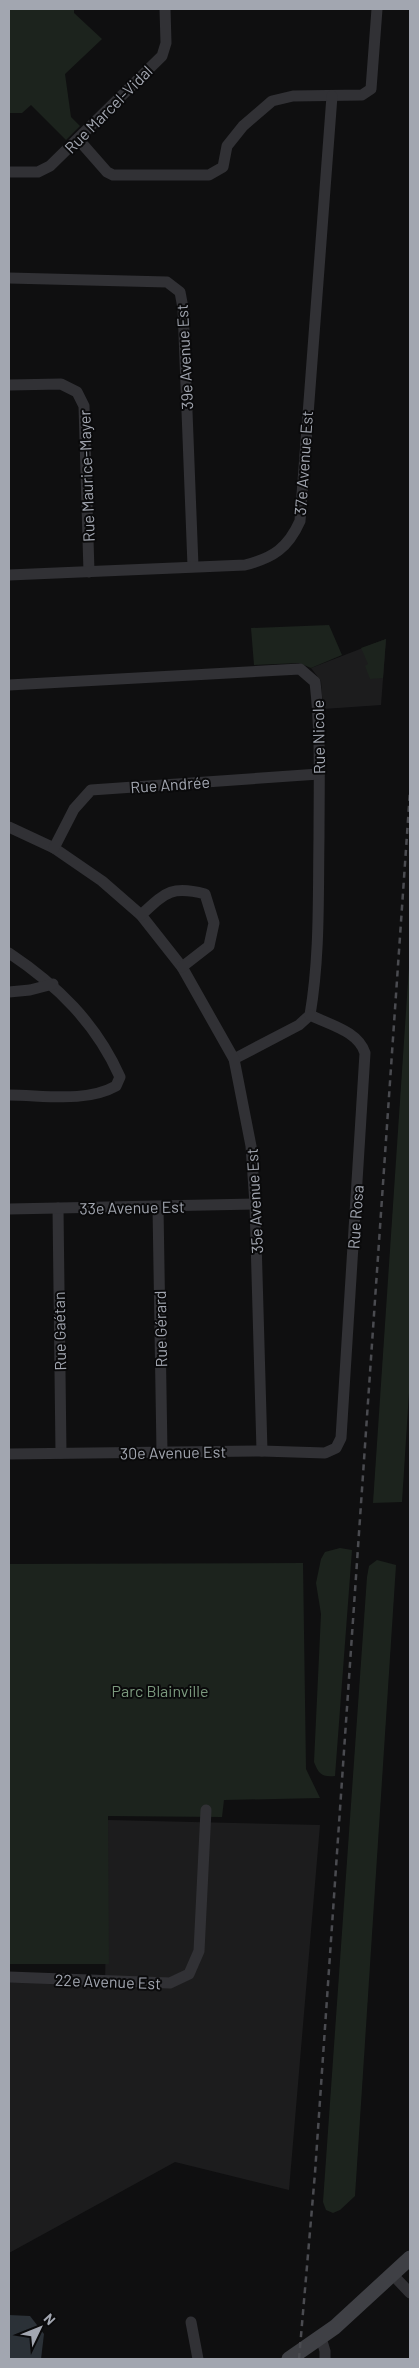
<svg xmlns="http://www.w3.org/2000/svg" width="419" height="2368" viewBox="0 0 419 2368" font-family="Barlow,sans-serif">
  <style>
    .built { fill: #1c1c1d }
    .green { fill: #1c231d }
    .water { fill: #2b3137 }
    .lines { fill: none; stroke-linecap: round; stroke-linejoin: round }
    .street { stroke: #313135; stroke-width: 11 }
    .secondary { stroke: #3f4045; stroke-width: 15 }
    .rail { stroke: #4a4b50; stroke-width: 2.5; stroke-dasharray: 6 5; stroke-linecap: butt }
    .labels { text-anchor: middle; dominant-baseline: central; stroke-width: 4; stroke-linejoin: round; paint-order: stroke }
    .street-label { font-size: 16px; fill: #a2a6b0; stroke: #0a0a0b }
    .park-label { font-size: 16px; fill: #7b997e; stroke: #0a0a0b }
  </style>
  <rect width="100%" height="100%" fill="#0f0f10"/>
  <g class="built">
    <polygon points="386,639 381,705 323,709 321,681 311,668"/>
    <polygon points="108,1820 320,1825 289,2190 175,2162 9,2253 9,1982 105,1985"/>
  </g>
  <g class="green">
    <polygon points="9,9 74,9 74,13 102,39 65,74 71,117 80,126 66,140 31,105 22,113 9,113"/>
    <polygon points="329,625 342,655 311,668 299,663 254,665 251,628"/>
    <polygon points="386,639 383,678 370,679 365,666 368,664 361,648"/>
    <polygon points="410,952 410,1377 402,1502 373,1503"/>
    <path d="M 340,1548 L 352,1550 L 335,1776 C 321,1777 319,1774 314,1762 L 321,1614 L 316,1583 L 321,1559 L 325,1552 Z"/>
    <polygon points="377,1560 396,1565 355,2196 340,2210 333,2213 326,2210 323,2202 367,1577 369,1566"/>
    <polygon points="303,1563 306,1769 320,1798 224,1800 222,1817 108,1816 109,1964 9,1964 9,1564"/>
  </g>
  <polygon class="water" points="9,2315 30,2316 44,2334 41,2359 9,2359"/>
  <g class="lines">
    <g class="street">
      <polyline points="78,139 107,172 113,175 209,175 223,167 227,146 243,126 272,101 293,96 362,95 371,89 377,9"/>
      <polyline points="9,172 38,172 50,166 162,56 166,43 165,9"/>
      <polyline points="9,278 167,282 180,292 183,308 193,566"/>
      <polyline points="9,385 61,384 77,392 84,406 89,572"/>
      <path d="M 9,575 L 245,565 C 273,558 288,548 300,521 L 332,96"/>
      <path d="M 9,685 L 300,669 L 315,682 C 321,733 319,786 319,837 C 318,897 320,956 310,1015 L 299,1025 L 234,1059"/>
      <polyline points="9,827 54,848 102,881 141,915 182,967 234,1059 251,1146 255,1204 262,1451"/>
      <polyline points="54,848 74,809 91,790 319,774"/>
      <path d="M 141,915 C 165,893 171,885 205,894 L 214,923 L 209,946 L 182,967"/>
      <path d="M 9,953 C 57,985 96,1023 120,1077 L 116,1086 C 86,1103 43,1095 9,1095"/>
      <polyline points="9,992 30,990 53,984"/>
      <polyline points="158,1207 162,1452"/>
      <polyline points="58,1208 61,1453"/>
      <polyline points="9,1209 255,1204"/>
      <path d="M 9,1454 L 262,1451 L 325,1453 L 336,1448 L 341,1438 L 365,1053 C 358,1031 330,1025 310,1015"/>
      <polyline points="9,1977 170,1983 189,1974 199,1951 206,1810"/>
      <polyline points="393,2275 410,2293"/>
      <polyline points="191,2322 198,2359"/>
      <polyline points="321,2338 325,2351 325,2359"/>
    </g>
    <polyline class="secondary" points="289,2359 335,2327 410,2258"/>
    <polyline class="rail" points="299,2359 315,2173 410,791"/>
  </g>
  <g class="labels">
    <g class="street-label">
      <text transform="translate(108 109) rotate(-45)">Rue Marcel-Vidal</text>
      <text transform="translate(184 357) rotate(-93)">39e Avenue Est</text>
      <text transform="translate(303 463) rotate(-86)">37e Avenue Est</text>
      <text transform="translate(86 476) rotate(-92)">Rue Maurice-Mayer</text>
      <text transform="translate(318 737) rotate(-91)">Rue Nicole</text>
      <text transform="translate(170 784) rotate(-4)">Rue Andrée</text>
      <text transform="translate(254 1201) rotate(-93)">35e Avenue Est</text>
      <text transform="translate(132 1207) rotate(-1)">33e Avenue Est</text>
      <text transform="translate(355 1217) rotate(-86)">Rue Rosa</text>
      <text transform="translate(160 1329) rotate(-91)">Rue Gérard</text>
      <text transform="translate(59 1331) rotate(-91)">Rue Gaétan</text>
      <text transform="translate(173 1452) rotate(-1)">30e Avenue Est</text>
      <text transform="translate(108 1981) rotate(2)">22e Avenue Est</text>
    </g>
    <g class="park-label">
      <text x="160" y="1690">Parc Blainville</text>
    </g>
  </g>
  <rect width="419" height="2368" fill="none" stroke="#a2a6b0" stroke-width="20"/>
  <g transform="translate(40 2328) rotate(47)" stroke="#0a0a0b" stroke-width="4" paint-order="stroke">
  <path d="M0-4L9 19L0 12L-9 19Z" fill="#a2a6b0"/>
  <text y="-8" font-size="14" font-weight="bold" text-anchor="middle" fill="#a2a6b0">N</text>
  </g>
</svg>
